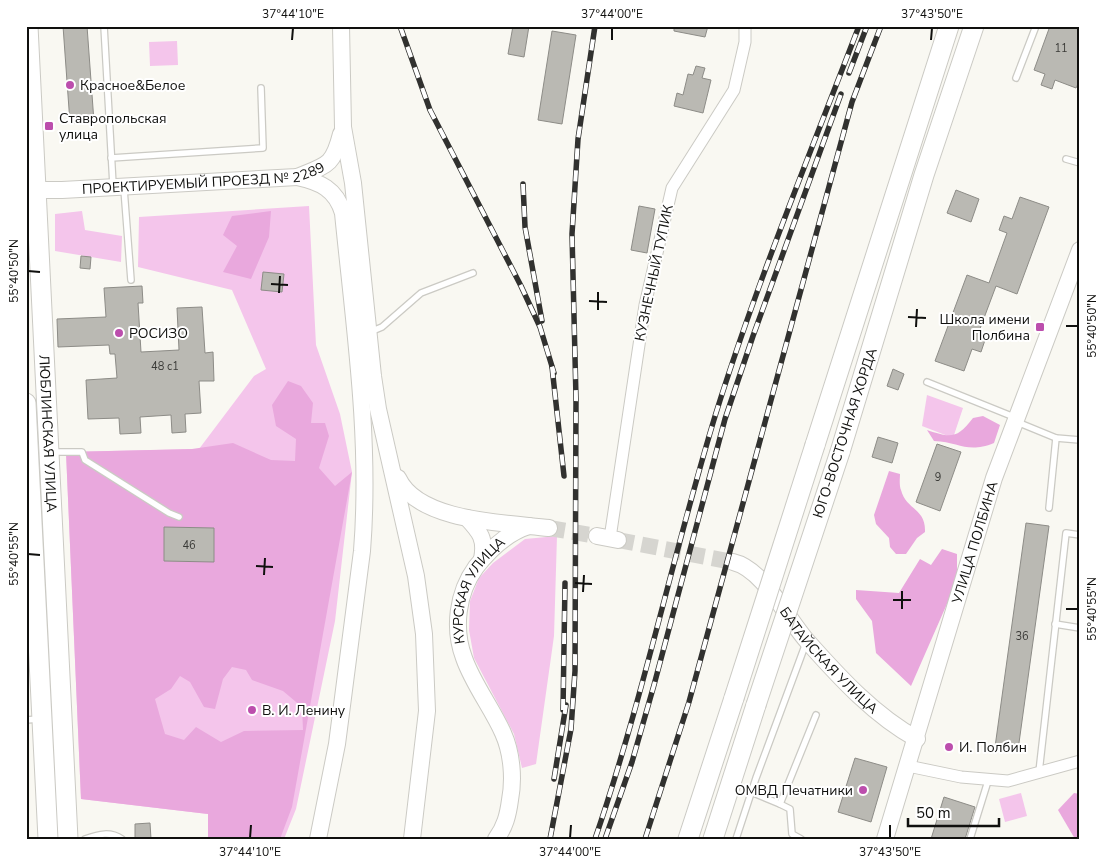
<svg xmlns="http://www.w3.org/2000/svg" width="1106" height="865" viewBox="0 0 1106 865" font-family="'Nunito Sans',sans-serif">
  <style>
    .green { fill: #f4c5eb }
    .forest { fill: #e9a8dd; fill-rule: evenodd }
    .building { fill: #bab9b3; stroke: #8d8c87 }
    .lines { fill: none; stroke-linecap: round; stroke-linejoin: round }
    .secondary-tunnel { stroke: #d6d5d0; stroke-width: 16; stroke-dasharray: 16 8; stroke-linecap: butt }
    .lane-casing { stroke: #cbcac4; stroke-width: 8 }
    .street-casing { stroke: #cbcac4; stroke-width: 13 }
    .secondary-casing { stroke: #cbcac4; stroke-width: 18 }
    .primary-casing { stroke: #cbcac4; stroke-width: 21 }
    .lane { stroke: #fff; stroke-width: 5.5 }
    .street { stroke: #fff; stroke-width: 11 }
    .secondary { stroke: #fff; stroke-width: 16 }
    .primary { stroke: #fff; stroke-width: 19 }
    .rail-casing { stroke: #31312f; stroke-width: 5.5 }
    .rail { stroke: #fff; stroke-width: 4; stroke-dasharray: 11; stroke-linecap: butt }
    .primary-bridge-casing { stroke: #cbcac4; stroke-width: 21; stroke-linecap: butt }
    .primary-bridge { stroke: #fff; stroke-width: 19 }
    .ticks { fill: none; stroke: #10100e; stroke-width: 2 }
    .poi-dot { fill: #bc4ead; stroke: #fff; stroke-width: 2 }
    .labels { text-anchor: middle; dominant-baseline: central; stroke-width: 4; stroke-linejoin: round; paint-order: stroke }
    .number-label { font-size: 11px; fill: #3a3a37 }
    .poi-label { font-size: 14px; fill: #10100e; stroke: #fff; text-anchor: start }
    .street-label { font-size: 14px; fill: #10100e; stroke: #fff }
    .neatline { fill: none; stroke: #10100e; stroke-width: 2 }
    .ticks-label { font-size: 12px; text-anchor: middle; fill: #10100e }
  </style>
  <rect width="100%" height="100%" fill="#f9f8f2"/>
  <g class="green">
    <polygon points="177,41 178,65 150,66 149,42"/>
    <polygon points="309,206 316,345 340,414 352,472 335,621 296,809 284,839 208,839 208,814 81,799 66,452 199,449 254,376 266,369 232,290 138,267 139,217"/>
    <polygon points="82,211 85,230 122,236 121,262 55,251 55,214"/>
    <polygon points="927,395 963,408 953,438 922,426"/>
    <polygon points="557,536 554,636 536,764 522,768 514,734 474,658 469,630 470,601 479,578 493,563 525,539"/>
    <polygon points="1021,793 1027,816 1005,822 999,799"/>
  </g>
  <g class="forest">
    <polygon points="271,211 269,237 251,279 223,272 237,246 223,235 232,216"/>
    <path d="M 288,381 L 301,386 L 313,403 L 311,423 L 325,423 L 329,436 L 319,468 L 335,486 L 352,472 L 292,807 L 280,839 L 208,839 L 208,814 L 81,799 L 66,452 L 192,449 L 233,443 L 271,460 L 295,461 L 296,439 L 276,426 L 272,405 ZM 164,528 L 214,562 L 164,561 ZM 232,667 L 246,670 L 252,680 L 283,691 L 302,707 L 303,730 L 244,731 L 221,742 L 196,727 L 184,740 L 165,734 L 155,699 L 171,689 L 180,676 L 190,682 L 204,707 L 215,709 L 223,679 Z"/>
    <path d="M 983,416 L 1000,425 L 994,443 C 967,454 960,442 934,441 L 927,430 C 951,438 957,439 973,418 Z"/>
    <path d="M 889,471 L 900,474 C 900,478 899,485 901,490 C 906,510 926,508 925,532 L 917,538 L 906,554 L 896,554 L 890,547 L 889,538 L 876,524 L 874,515 Z"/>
    <polygon points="942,549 957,554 957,581 911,686 876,653 872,621 856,599 856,590 899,593 920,559 931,565"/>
    <polygon points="1074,793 1080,794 1080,839 1075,839 1058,810"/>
  </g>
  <g class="building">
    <polygon points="63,26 87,26 94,122 70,123"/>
    <polygon points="513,26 529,26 524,57 508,54"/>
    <polygon points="674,26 708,26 705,37 674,31"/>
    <polygon points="1050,26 1080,26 1080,80 1076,88 1055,80 1052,89 1041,85 1045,74 1034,70"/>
    <polygon points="552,31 576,35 562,124 538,120"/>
    <polygon points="696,66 705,68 702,78 711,80 703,113 674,106 677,93 683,95 688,74 693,75"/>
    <polygon points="956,190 979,199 971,222 947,213"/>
    <polygon points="1020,197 1049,207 1017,294 996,286 978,334 986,337 981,352 972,349 964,371 935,361 967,275 989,283 1007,233 999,230 1004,216 1012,219"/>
    <polygon points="639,206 655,209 647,253 631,250"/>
    <polygon points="81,256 91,257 90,269 80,268"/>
    <polygon points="263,272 284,274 282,292 261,290"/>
    <polygon points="142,286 143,303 138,303 141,352 179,350 177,308 202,307 205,353 213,352 214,381 199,381 201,413 185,414 186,432 172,433 171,415 140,417 141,433 120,434 119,418 88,419 86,380 117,378 115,354 110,354 109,345 58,347 57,319 106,317 104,288"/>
    <polygon points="893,369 904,374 898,390 887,386"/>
    <polygon points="878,437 898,443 892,463 872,457"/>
    <polygon points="937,444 961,452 940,511 916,502"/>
    <polygon points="1026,523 1049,526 1018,750 995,747"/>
    <polygon points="164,527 214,528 214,562 164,561"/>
    <polygon points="855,758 887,767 871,822 838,812"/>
    <polygon points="944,797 975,807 965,839 931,839"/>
    <polygon points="150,823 151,839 135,839 135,824"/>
  </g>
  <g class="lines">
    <g class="secondary-tunnel">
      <polyline points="549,528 597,536"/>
      <polyline points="618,540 733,562"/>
    </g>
    <g class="lane-casing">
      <g id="lane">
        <polyline points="104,26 113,185"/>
        <polyline points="1016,78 1036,26"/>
        <polyline points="111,158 263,148 261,88"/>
        <polyline points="1066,159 1080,163"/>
        <polyline points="124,189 131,280"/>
        <polyline points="370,332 382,327 421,293 473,273"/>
        <polyline points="927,382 1014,417"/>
        <polyline points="1017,422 1056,438 1080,440"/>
        <polyline points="51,452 82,452 85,460 169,513 179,517"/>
        <polyline points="1049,508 1056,438"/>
        <polyline points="1055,624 1080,628"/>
        <polyline points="26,720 39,719"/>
        <polyline points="1039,772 1066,533 1080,535"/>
        <polyline points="751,792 780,804 816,715"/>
        <polyline points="780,804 790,809 792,834 801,839"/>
        <path d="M 85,839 C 99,834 110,831 122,839"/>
        <polyline points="736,839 756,778 806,643"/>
        <polyline points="970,839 988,781"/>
      </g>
    </g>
    <g class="street-casing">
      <g id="street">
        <polyline points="610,538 645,305 672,188 734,90 745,42 745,26"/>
        <polyline points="908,766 961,777 1008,781 1080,761"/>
      </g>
    </g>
    <g class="secondary-casing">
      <g id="secondary">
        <polyline points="341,26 343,127 353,183 373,376 378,409 416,576 424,634 427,711 412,839"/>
        <path d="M 297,177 C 320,182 336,189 343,213 C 354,325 371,438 362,551 L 337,744 L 318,839"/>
        <path id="s1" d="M 26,190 L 62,190 L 297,177 C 327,165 333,166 341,134"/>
        <path d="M 398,478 C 418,522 507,523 549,528"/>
        <path d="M 467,518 C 480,532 486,539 482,559"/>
        <polyline points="597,536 618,540"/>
        <path id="s2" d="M 733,562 C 764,569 787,619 808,642 C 840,678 875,716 917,739"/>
        <path id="s3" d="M 496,839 C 505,827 508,815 510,800 C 514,779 512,753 503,733 C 492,708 473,684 464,658 C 453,629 457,593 476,567 C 490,549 507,533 529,526"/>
        <path id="s4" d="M 885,839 L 994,478 L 1080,250"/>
      </g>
    </g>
    <g class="primary-casing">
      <g id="primary">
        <path id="s5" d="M 28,26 L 68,839"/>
        <polyline points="26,403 48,839"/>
        <polyline points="815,445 949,26"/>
        <polyline points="840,452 924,175 974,26"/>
        <polyline points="688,839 734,698"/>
        <polyline points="713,839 756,705"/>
      </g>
    </g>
    <use href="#lane" class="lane"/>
    <use href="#street" class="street"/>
    <use href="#secondary" class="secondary"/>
    <use href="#primary" class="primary"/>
    <g class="rail-casing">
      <g id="rail">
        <polyline points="400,26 430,110 521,286 540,327 554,373"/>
        <polyline points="849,73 867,26"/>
        <polyline points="523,184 525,227 542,321"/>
        <polyline points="552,367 564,476"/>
        <polyline points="563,710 565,583"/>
        <polyline points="554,779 566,705"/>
        <polyline points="550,839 571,729 575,671 576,398 572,234 578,139 595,26"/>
        <path d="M 595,839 C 643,699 673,554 716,413 C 757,282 810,154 859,26"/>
        <polyline points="605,839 632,762 654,685 725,419 753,336 841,94"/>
        <polyline points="645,839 689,702 852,102 881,26"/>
      </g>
    </g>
    <use href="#rail" class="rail"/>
    <g class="primary-bridge-casing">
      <g id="primary-bridge">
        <polyline points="734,698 815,445"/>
        <polyline points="756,705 840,452"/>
      </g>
    </g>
    <use href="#primary-bridge" class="primary-bridge"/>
  </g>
  <path class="ticks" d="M 292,40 L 293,28M 612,40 L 612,28M 931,40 L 932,28M 28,271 L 40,272M 271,284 L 288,285M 279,293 L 280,276M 589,301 L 607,302M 598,310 L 598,292M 908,317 L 926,318M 1066,326 L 1078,326M 916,327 L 917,309M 28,554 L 40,555M 256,566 L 273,567M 264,575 L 265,558M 575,583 L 592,584M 583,592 L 584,575M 893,600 L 911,600M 902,609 L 902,591M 1066,609 L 1078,609M 250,838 L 251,825M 570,838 L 571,825M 890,838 L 890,825"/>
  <g class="poi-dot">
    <circle cx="70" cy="85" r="5"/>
    <rect x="44" y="121" width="10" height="10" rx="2.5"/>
    <rect x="1035" y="322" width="10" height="10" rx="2.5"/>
    <circle cx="119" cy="333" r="5"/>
    <circle cx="252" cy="710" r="5"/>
    <circle cx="949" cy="747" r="5"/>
    <circle cx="863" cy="790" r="5"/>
  </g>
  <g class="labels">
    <g class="number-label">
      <text x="1061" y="48">11</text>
      <text x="165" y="366">48 с1</text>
      <text x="938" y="477">9</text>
      <text x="189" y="545">46</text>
      <text x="1022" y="636">36</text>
    </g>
    <g class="poi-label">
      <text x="80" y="85">Красное&amp;Белое</text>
      <text x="59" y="118">Ставропольская<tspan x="59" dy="16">улица</tspan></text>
      <text x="1030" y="319" text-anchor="end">Школа имени<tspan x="1030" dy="16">Полбина</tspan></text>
      <text x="129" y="333">РОСИЗО</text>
      <text x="262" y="710">В. И. Ленину</text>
      <text x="959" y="747">И. Полбин</text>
      <text x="853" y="790" text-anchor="end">ОМВД Печатники</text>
    </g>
    <g class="street-label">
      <text stroke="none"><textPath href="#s1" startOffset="178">ПРОЕКТИРУЕМЫЙ ПРОЕЗД № 2289</textPath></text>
      <text transform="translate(654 273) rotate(-78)">КУЗНЕЧНЫЙ ТУПИК</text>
      <text stroke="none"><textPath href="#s5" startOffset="408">ЛЮБЛИНСКАЯ УЛИЦА</textPath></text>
      <text transform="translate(845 433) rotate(-72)">ЮГО-ВОСТОЧНАЯ ХОРДА</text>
      <text stroke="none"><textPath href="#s4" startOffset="310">УЛИЦА ПОЛБИНА</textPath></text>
      <text stroke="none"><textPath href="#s3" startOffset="269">КУРСКАЯ УЛИЦА</textPath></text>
      <text stroke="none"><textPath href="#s2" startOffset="139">БАТАЙСКАЯ УЛИЦА</textPath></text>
    </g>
  </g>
  <rect width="1106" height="865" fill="none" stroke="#ffffff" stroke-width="55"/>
  <path d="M908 818v8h91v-8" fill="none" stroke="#10100e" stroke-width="2.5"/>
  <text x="916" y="818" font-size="15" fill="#10100e" stroke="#ffffff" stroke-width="4" paint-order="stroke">50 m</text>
  <rect x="28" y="28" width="1050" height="810" class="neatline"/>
  <g class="ticks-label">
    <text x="293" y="18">37°44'10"E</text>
    <text x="612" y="18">37°44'00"E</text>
    <text x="932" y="18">37°43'50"E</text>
    <text transform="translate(14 271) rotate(-90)" y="4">55°40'50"N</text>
    <text transform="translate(1092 326) rotate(-90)" y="4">55°40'50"N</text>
    <text transform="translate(14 554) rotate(-90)" y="4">55°40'55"N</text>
    <text transform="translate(1092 609) rotate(-90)" y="4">55°40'55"N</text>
    <text x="250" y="856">37°44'10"E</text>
    <text x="570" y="856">37°44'00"E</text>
    <text x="890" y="856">37°43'50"E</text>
  </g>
</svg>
